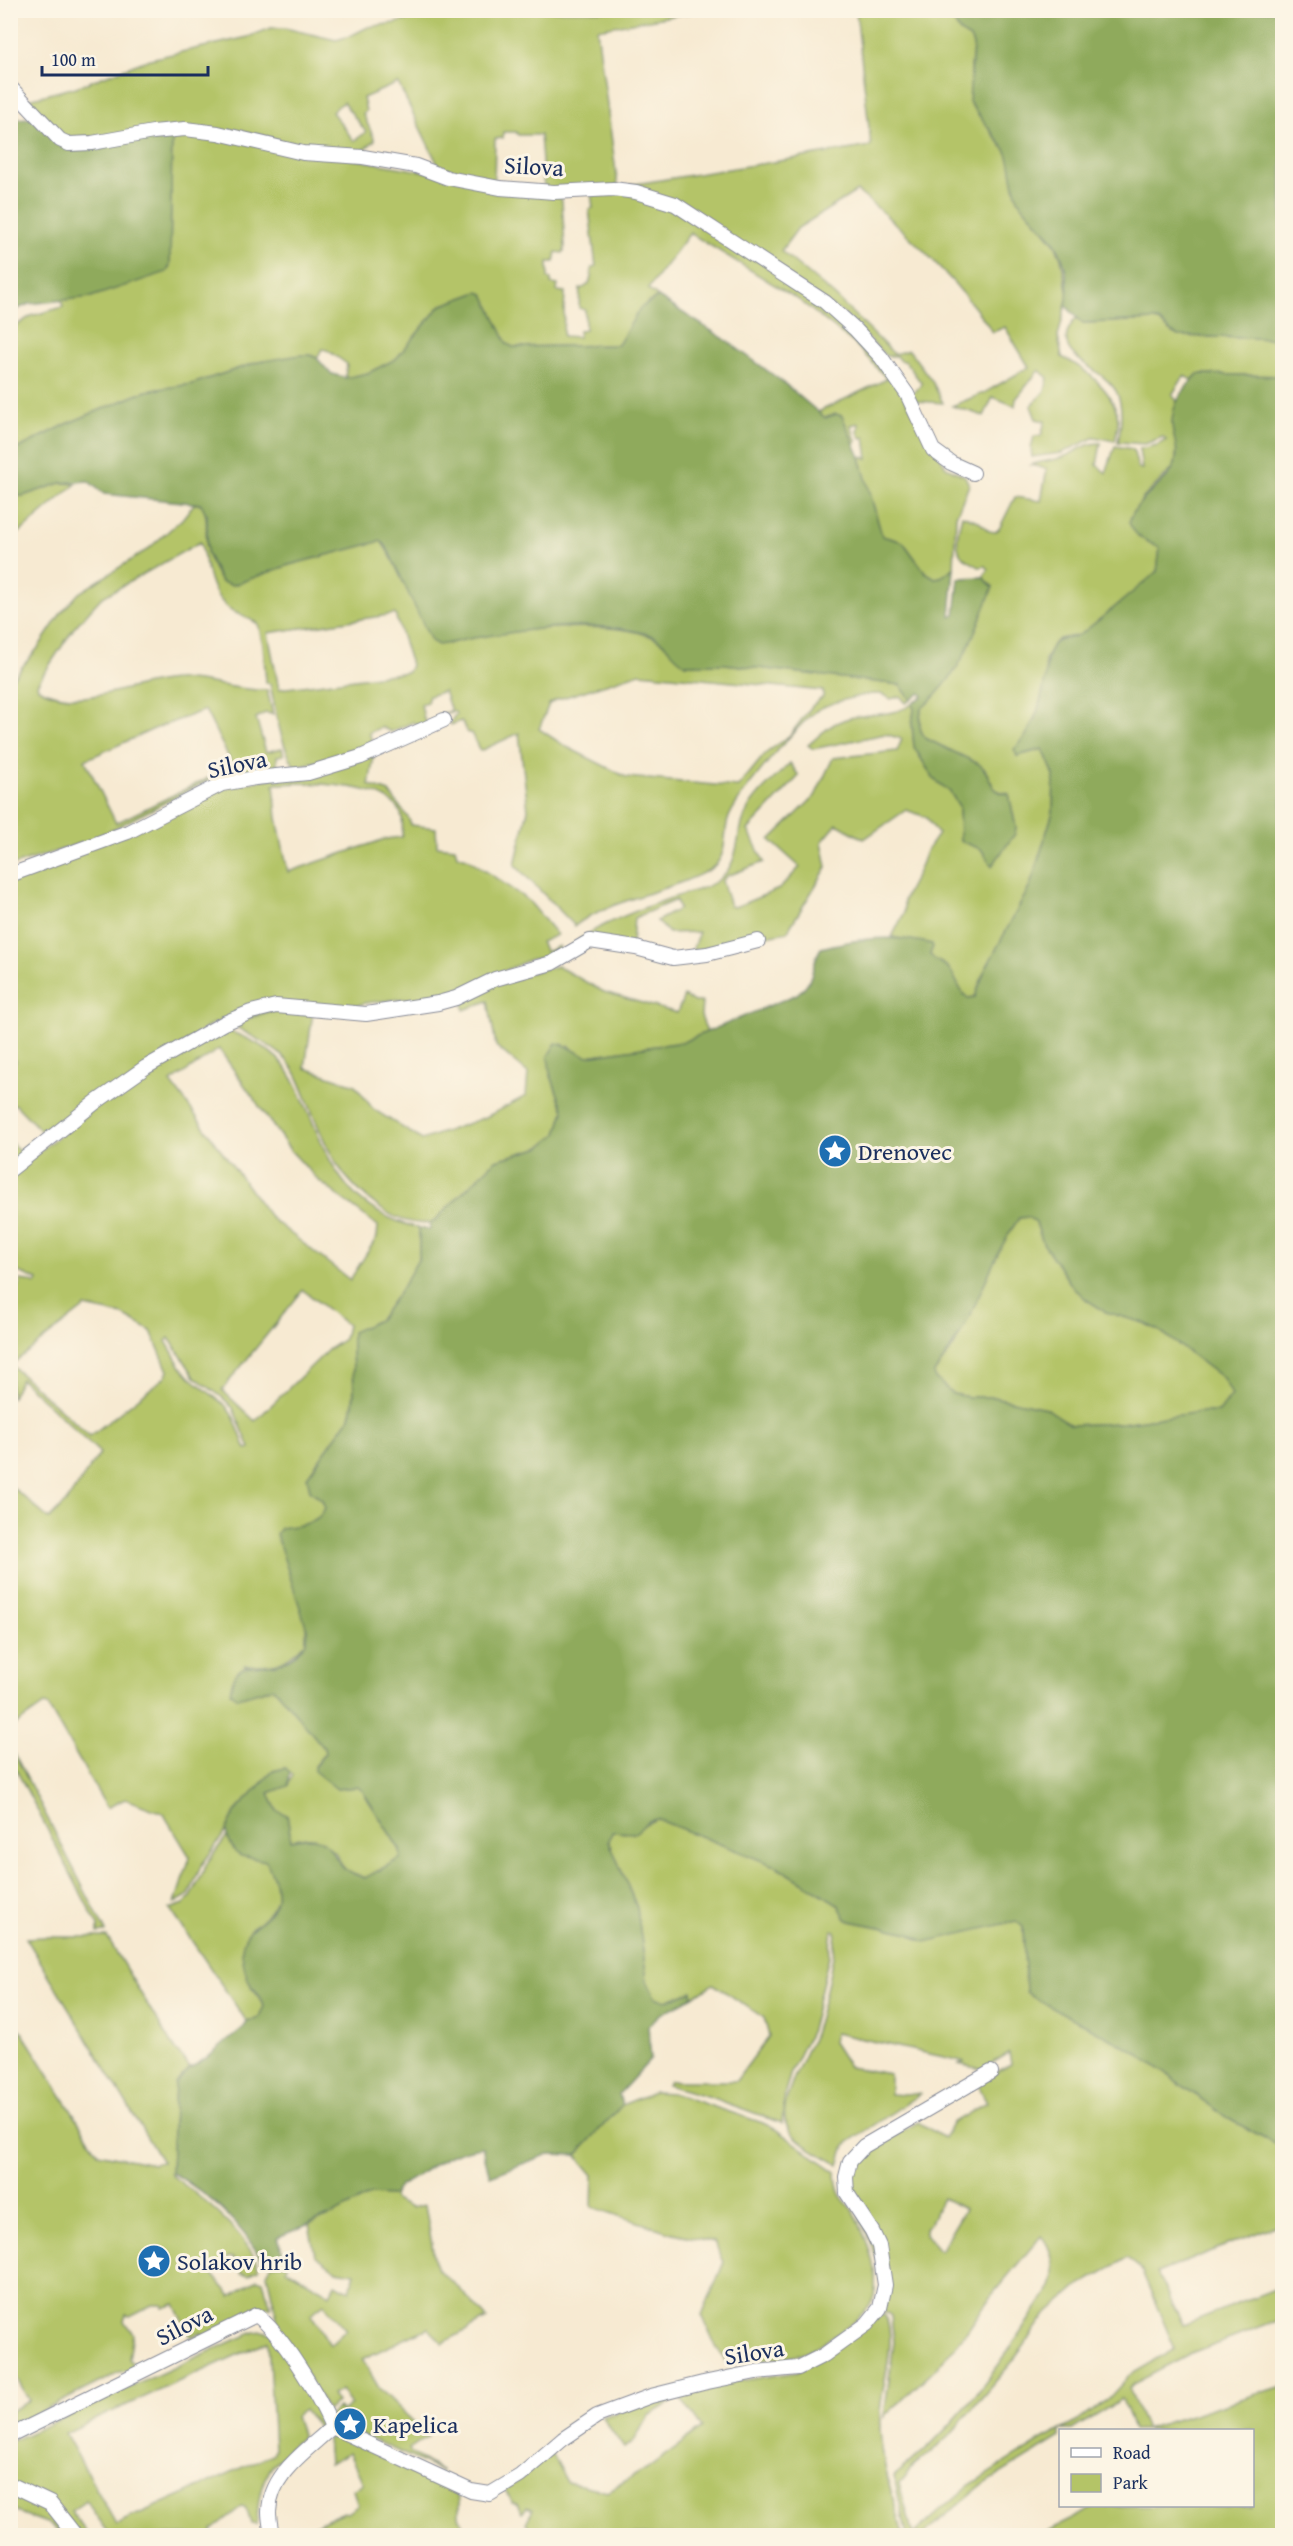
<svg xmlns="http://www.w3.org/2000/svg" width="1293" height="2546" viewBox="0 0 1293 2546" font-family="'Gentium Book Plus',serif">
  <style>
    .green { fill: #b4c467; stroke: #687a62; stroke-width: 1.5; fill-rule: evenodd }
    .forest { fill: #8faa5c; stroke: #556c5d; stroke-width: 1.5; fill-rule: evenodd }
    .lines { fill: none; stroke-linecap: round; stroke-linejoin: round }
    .minor-casing { stroke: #898c98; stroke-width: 16 }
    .minor { stroke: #fff; stroke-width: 14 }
    .labels { text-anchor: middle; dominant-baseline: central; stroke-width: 6; stroke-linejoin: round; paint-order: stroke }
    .street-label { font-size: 24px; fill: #1b2f5e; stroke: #fcf5e5 }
    .poi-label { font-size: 24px; fill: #1b2f5e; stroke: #fcf5e5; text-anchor: start }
  </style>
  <rect width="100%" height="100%" fill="#fcf5e5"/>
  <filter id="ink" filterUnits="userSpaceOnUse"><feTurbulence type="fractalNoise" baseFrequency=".0167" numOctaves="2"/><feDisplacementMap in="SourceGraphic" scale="12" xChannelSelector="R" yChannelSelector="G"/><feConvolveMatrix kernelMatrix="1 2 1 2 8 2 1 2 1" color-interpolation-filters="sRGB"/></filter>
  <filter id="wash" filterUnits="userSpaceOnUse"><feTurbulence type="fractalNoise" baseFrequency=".008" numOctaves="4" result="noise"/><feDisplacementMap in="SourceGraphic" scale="24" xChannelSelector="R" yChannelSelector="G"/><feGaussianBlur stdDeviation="1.35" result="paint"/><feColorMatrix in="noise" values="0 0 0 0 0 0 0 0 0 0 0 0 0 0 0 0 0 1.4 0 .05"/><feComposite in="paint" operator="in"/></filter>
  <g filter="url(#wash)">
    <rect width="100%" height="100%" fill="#f7ead2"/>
    <g class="green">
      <path d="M 433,11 L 700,11 L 597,29 L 618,187 L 544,189 L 540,135 L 518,135 L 516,132 L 503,132 L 503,138 L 495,139 L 494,185 L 443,175 L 398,83 L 363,98 L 366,111 L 363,114 L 375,140 L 366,148 L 369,156 L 303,151 L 214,130 L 62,139 L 26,102 L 33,98 L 76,87 L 150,59 L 248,37 L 271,28 L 285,28 L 336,40 L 350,36 L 368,27 L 395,23 L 424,16 ZM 343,102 L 366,132 L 354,141 L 332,112 Z"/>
      <path d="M 856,11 L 947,11 L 960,32 L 970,38 L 973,45 L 971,66 L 973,108 L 1006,151 L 1010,160 L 1018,199 L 1055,244 L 1061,258 L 1068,295 L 1058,337 L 1062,357 C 1085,368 1117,393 1118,421 C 1118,428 1116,435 1115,441 L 1095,437 L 1062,453 L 1032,457 L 1031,448 L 1034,436 L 1041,436 L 1045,421 L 1036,419 L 1031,406 L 1045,391 L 1048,378 L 1039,370 L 1016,399 L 1015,406 L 993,397 L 984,416 L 952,406 L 986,392 L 1029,367 L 1005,327 L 993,332 C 954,277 909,233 857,191 L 798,228 L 781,251 L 834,295 L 894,354 L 909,350 L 932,381 L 943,403 L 917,401 L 911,396 L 922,384 L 905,361 L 900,361 L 896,356 L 886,356 L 843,313 L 630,185 L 871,146 Z"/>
      <path d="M 172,132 L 352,159 L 559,195 L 562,201 L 565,248 L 563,253 L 556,252 L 554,262 L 548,262 L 548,278 L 551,279 L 551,284 L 558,285 L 557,291 L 565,292 L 563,336 L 578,337 L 579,331 L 585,330 L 585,310 L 579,308 L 580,289 C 591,286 591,279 592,268 L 596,267 L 589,209 L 593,208 L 591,193 L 628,193 L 681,210 L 810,295 L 883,362 L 946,467 L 965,476 L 969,485 L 956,516 L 954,568 L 941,577 L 935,578 L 925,572 L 903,542 L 882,536 L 860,457 L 862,456 L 868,459 L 865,437 L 861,438 L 858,432 L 859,423 L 851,425 L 856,441 L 855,446 L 842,416 L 836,414 L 825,418 L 818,412 L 887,379 L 856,345 L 799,300 L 690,233 L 648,289 L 658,297 L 647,303 L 618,345 L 512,347 L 507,344 L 484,294 L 478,292 L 440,306 L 396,359 L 368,373 L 345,378 L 347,364 L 327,350 L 322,349 L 317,358 L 311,355 L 258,362 L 192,384 L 146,391 L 71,422 L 11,452 L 11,329 L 31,316 L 63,307 L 61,299 L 91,297 L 170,265 Z"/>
      <path d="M 1076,318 L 1082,323 L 1088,323 L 1156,320 C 1165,324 1169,332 1178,336 L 1282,339 L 1282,376 L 1198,374 L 1192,380 L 1184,376 L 1172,395 L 1178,402 L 1172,423 L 1177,445 L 1175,466 L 1141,500 L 1138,537 L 1160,548 L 1157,573 L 1080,635 L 1059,639 L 1054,643 L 1045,660 L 1046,679 L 1037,712 L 1017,756 L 1043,749 L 1054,775 L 1053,812 L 1030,886 L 984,972 L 975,997 L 968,998 L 963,994 L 949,968 L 932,958 L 930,954 L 932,944 L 892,937 L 904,913 L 904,900 L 908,891 L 919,870 L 926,851 L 938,834 L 926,817 L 906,810 L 864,839 L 837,824 L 822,842 L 827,867 L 787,932 L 692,951 L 699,932 L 669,933 L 657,921 L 679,909 L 676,900 L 634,918 L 632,944 L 574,944 C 591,927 650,905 674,897 C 688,893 705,889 717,881 C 742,863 734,835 747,811 C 756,793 776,778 790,763 L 799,776 L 748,830 L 764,862 L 727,876 L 722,881 L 730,906 L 735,907 L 779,889 L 800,867 L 770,840 L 815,796 L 833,758 L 897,751 L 902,739 L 885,734 L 813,749 L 808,745 C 819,736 829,725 843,720 C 866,711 890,719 912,704 L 914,709 L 912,725 L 914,747 L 933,778 L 950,792 L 959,806 L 960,841 L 981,849 L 992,865 L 1016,828 L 1009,794 L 995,790 L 985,769 L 927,739 C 917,730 920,721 921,709 C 958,679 973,630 993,587 L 983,577 L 989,569 L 985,566 L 979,567 C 974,563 967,561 963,557 C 953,548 959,527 962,515 L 978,521 L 989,531 L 995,532 L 999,529 L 1015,497 L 1041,501 L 1047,469 L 1031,465 C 1040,461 1050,461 1060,458 C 1075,454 1085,442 1101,443 L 1097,465 L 1106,473 L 1115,446 L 1133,449 L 1138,468 L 1142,469 L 1139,449 L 1157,445 L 1166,440 L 1163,437 L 1145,444 L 1118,442 C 1121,426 1124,406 1116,391 C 1100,364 1044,356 1076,318 Z"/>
      <polygon points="61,483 76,484 11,540 10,493 23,496"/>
      <path d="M 194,504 L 202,504 C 210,520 204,534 207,551 C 209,562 215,572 221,582 L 233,585 L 289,565 L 381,541 L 448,644 C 492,630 608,619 650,636 C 669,643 673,658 686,664 L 725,664 L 894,684 L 900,685 L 911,700 L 906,703 L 900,696 L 891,699 C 888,697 883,694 879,694 C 865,693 834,702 821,708 C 802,718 734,799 728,820 C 723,836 728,855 713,867 C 706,873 694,877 685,881 C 654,893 598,906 575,926 L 515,865 L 528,810 L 519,733 L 480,751 L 471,733 L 468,733 L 461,721 L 451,725 L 451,721 L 456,714 L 454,711 L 438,715 L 451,711 L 444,691 L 429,696 L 427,702 L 421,704 L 424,719 L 428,724 L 420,727 L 413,722 L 391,732 L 381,727 L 369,733 L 373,742 L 342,755 L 295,767 C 280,744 276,711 270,684 L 266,682 L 263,645 L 258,624 C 251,619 244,617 236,613 C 209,599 208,568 200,542 L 101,598 L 74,628 L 37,684 L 38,688 C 82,712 130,682 176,680 C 206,678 237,692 267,690 L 273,714 L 265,713 L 256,718 L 266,752 L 282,748 L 284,755 L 277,756 L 277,766 L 286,766 L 287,770 L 271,773 L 241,770 L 209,780 L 94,839 L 11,866 L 11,680 L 38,648 L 61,613 L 79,593 L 147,550 L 182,519 ZM 395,614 L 411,665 L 408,672 L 279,689 L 268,633 ZM 640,673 L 823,691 L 823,697 L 812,706 L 790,735 L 765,754 L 738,787 L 626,777 L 565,746 L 539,729 L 549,704 L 556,700 ZM 205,710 L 233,766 L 116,823 L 85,760 L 154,729 Z"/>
      <path d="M 374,756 L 369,785 L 389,792 L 409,819 L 411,825 L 436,828 L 437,846 L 455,848 L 457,855 L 467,858 L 529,901 L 557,935 L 541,942 L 546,952 L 559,946 L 559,948 L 543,958 L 531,959 L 455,993 L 427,999 L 401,999 L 365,1003 L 343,1010 L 304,1005 L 212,1024 L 11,1165 L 10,1142 L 19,1150 L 43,1133 L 15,1104 L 11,1107 L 11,1068 L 16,1061 L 10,1055 L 11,878 L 220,789 ZM 305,783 C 330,785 396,786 402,818 C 403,824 402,832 402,837 L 385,839 L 288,872 L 277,818 L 274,784 Z"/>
      <path d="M 557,966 L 604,992 L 677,1013 L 684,996 L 694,1002 L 702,1002 L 701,1016 L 707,1032 L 683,1042 L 588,1056 L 577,1054 L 569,1045 L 550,1073 L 564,1111 L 557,1134 L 539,1148 L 496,1160 L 433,1222 C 415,1226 396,1219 381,1209 C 340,1179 330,1156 311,1110 C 306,1098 302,1084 295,1072 C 283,1050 259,1041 238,1028 L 236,1023 L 270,1011 L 313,1012 L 305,1068 L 355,1085 L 373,1109 L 422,1140 L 486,1117 L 526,1096 L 528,1073 L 496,1046 L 488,1001 L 464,1010 L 463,1002 C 479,981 531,973 557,966 Z"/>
      <path d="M 223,1029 C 244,1036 267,1046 282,1063 C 294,1077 300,1094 308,1111 C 333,1172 350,1211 419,1228 L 419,1258 L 400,1291 L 379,1320 L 352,1333 C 350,1361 358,1389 350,1417 L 307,1477 L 310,1490 L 322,1500 L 325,1508 L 321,1516 L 306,1524 L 306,1642 C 284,1665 276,1666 245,1665 L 238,1698 L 272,1688 L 276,1690 L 324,1748 L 325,1753 L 314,1766 L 337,1789 L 357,1787 L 362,1790 L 400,1850 L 401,1858 L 366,1878 L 345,1870 L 335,1852 L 305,1837 L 291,1840 L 287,1815 L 277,1811 L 269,1793 L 288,1785 L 293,1775 L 285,1768 L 273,1771 L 235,1812 L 229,1827 L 201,1866 L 189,1895 L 175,1903 L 190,1857 L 163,1813 L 125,1799 L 107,1808 L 48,1706 L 44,1705 L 11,1728 L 11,1486 L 49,1519 L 66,1502 L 100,1453 L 21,1379 L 11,1399 L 11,1288 L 20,1286 L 20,1280 L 29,1281 L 36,1284 L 38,1280 L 11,1269 L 11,1174 L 106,1098 ZM 219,1049 L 290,1150 L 319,1181 L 378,1226 L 377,1237 L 350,1280 L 271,1218 L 171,1082 ZM 303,1290 L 347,1325 L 344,1339 L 329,1349 L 255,1421 L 222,1390 ZM 85,1307 L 123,1315 L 151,1331 L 168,1371 L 165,1377 L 90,1436 L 11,1365 ZM 169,1338 L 195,1377 L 223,1398 L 233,1408 L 250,1448 L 246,1449 L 234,1418 L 226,1406 L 191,1378 L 181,1367 L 166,1341 Z"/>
      <polygon points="1028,1217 1036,1223 1043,1243 1072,1286 1087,1300 1106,1312 1144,1323 1160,1331 1223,1378 1232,1395 1219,1412 1201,1412 1122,1423 1071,1425 1046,1408 993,1397 969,1397 953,1394 935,1378 934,1373 954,1346 972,1311 1002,1243 1019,1218"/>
      <polygon points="11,1747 106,1932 98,1933 98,1926 11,1760"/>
      <path d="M 657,1819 L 778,1867 L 838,1904 L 846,1919 L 850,1921 L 910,1933 L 920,1940 L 1016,1921 L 1023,1927 L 1026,1991 L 1137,2053 L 1229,2119 L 1282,2147 L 1282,2223 L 1157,2273 L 1183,2325 L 1282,2286 L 1282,2319 L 1191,2354 L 1135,2383 L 1129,2389 L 1146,2429 L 1282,2386 L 1282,2535 L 1040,2535 L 1098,2506 L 1252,2506 L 1252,2430 L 1133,2430 L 1122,2399 L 1072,2430 L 1060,2430 L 1060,2437 L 982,2485 L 926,2532 L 926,2535 L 907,2535 L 894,2476 C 950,2434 995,2374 1032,2315 C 1038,2306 1049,2295 1052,2284 C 1057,2271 1051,2246 1041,2236 L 991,2296 L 968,2330 L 939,2365 L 884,2417 L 894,2342 L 891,2316 L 883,2310 L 888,2287 L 848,2185 L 855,2159 L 918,2122 L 944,2138 L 952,2123 L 987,2102 L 977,2083 L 1011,2064 L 1009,2053 L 987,2066 L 986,2070 L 958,2064 L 966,2062 L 835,2033 L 833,2042 L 849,2067 L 890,2074 L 890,2094 L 906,2095 L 921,2093 L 845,2145 L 839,2165 C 823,2156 796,2143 787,2126 C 775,2103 808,2053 815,2031 C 824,2000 834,1962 836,1931 L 832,1930 L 829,1956 L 811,2030 L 792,2069 L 785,2092 L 782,2123 L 710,2097 L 667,2085 L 669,2081 L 736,2081 L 769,2036 L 764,2018 L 713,1984 L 693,1997 L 691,1991 L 666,2001 L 655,1997 L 647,1981 L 637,1908 L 609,1841 L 611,1832 L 616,1831 L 624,1833 ZM 943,2198 L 965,2209 L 940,2251 L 926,2235 L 926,2229 ZM 1127,2258 L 1141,2269 L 1175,2349 L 1130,2375 L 1109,2398 L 1078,2421 L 1042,2440 L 968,2486 L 913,2535 L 899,2483 L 909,2471 L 948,2437 L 1013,2361 L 1045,2315 L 1079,2286 Z"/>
      <path d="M 227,1836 C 238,1859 243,1855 266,1860 C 282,1893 282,1906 251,1928 L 249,1981 L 264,2006 L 259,2018 L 247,2022 L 170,1909 L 184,1904 L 191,1897 L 209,1860 Z"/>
      <path d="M 42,1937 L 107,1937 L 170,2042 L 190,2068 L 175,2084 L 171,2175 C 201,2197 248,2233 259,2269 L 249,2275 L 242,2273 L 233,2258 L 229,2257 L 211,2273 L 231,2296 L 257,2279 L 263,2281 L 271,2307 L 256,2308 L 196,2341 L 187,2340 L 202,2336 L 202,2333 L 190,2336 L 175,2304 L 163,2308 L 163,2305 L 152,2305 L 130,2316 L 126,2315 L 124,2321 L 133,2334 L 129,2359 L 134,2364 L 150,2361 L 170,2348 L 175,2350 L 148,2367 L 120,2372 L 11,2427 L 11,2411 L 29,2401 L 10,2366 L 10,2013 L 98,2153 L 153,2164 L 162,2162 L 26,1938 Z"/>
      <path d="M 654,2092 L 672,2093 L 763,2123 L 775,2129 L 836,2172 C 836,2206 853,2201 860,2224 C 868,2246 877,2267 875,2291 C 873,2317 815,2350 791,2357 C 784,2359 776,2358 769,2358 C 755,2360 741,2363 728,2365 L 717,2349 L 702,2315 L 724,2262 L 714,2242 L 669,2232 L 592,2207 L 593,2175 L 576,2155 L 622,2105 Z"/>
      <path d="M 370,2195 L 393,2196 L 394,2200 L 411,2208 L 425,2205 L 436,2268 L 459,2288 L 487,2319 L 443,2343 L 428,2328 L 362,2359 L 379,2388 L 428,2436 L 409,2449 L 411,2453 L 441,2471 L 336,2423 L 329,2415 L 338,2408 L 342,2412 L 351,2405 L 341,2390 L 332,2395 L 337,2403 L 327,2410 L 279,2327 L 267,2274 L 271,2265 L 288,2263 L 287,2269 L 330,2294 L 335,2284 L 350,2291 L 355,2273 L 336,2270 L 315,2255 L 309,2225 ZM 324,2304 L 346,2330 L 330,2345 L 311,2314 Z"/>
      <path d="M 884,2314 C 899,2337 881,2386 880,2413 C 878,2454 893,2497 903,2535 L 536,2535 L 526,2523 L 533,2509 L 527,2507 L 522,2512 L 517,2504 L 512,2503 L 505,2490 L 551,2453 L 567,2482 L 608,2491 L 646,2469 L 702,2428 L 680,2397 L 648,2416 L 633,2443 L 624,2448 L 602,2417 L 699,2387 L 797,2372 Z"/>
      <path d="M 262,2331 L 275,2334 L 325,2425 L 319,2428 L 304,2410 L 295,2417 L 302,2437 C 268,2466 258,2478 257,2524 L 251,2524 L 246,2507 L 242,2506 L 212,2530 L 212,2535 L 110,2535 L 86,2501 L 71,2511 L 88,2535 L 79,2535 L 69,2521 L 11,2482 L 10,2442 L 230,2342 L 255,2332 ZM 268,2341 L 274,2449 L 272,2454 L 116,2524 L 65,2433 Z"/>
      <polygon points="335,2431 454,2490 459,2500 459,2516 467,2535 292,2536 343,2512 347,2513 358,2505 353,2490 363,2483 349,2453 329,2464 327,2439"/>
      <polygon points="11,2486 39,2499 71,2535 61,2535 52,2525 11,2510"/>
    </g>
    <g class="forest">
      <path d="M 947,11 L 1282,11 L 1282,339 L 1178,336 C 1169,332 1165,324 1156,320 L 1082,323 L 1066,306 C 1070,287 1066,260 1055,243 C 1044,228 1029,216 1019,201 C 1011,187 1013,166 1006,151 L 969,102 L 973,45 L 970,38 L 960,32 Z"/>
      <polygon points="32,118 55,139 172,132 170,265 167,272 91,297 29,304 11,312 11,119"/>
      <path d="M 478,292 L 484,294 L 507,344 L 513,347 L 618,345 L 640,308 L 658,297 L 723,338 L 784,383 L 825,418 L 836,414 L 842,416 L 860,457 L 882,536 L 903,542 L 925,572 L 935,578 L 941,577 L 954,568 L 950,617 L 955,615 L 959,578 L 983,577 L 993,587 C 974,634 962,675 921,709 C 920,721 917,730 927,739 L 979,764 C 994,776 986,792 1009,794 L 1016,828 L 1015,834 L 992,866 L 981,849 L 960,841 L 959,806 L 950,792 L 933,778 L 914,747 L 912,725 L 914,709 L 912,704 L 923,696 L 920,693 L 911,700 L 900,685 L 725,664 L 686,664 C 671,658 668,640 647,634 C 591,618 529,630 474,638 C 461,640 450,644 438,645 L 431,641 L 386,546 L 381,541 L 289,565 L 233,585 L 221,582 L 207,553 L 207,515 L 201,504 L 104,494 L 88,481 L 61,483 L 23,496 L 15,496 L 11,493 L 11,452 L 71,422 L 146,391 L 192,384 L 258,362 L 300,355 L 311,355 L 317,358 L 330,373 L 345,378 L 368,373 L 396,359 L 440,306 Z"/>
      <path d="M 1198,374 L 1282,376 L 1282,2147 L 1229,2119 L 1137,2053 L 1031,1996 L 1026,1992 L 1023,1927 L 1016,1921 L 925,1942 L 910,1933 L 850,1921 L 846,1919 L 838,1904 L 778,1867 L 657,1819 L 649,1821 L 635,1833 L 612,1832 L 609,1841 L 637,1908 L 647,1981 L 655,1997 L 666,2001 L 692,1991 L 693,1997 L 659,2015 L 648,2026 L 651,2059 L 619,2094 L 622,2105 L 576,2155 L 549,2154 L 490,2176 L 482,2147 C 456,2150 438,2161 417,2176 C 408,2183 397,2184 393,2196 L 370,2195 L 336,2213 L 278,2237 L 283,2253 L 262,2261 C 242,2224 208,2193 171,2172 L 175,2084 L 190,2068 L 208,2057 L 244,2027 L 247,2022 L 259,2018 L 264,2006 C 262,1996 254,1990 249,1982 C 246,1975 243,1962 242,1954 C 240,1912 300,1927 266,1861 L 241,1856 L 235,1852 L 227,1836 L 226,1830 L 235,1812 L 273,1771 L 285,1768 L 290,1772 L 288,1786 L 269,1793 L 277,1811 L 287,1815 L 291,1840 C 328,1832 325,1845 344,1868 C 348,1873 359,1875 365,1878 L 401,1858 L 400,1850 L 362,1790 L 357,1787 L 337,1789 L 314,1771 L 314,1767 L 325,1753 L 324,1748 L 276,1690 L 272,1688 L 238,1698 L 230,1692 C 237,1649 262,1675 289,1659 C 296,1656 301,1647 306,1642 L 307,1629 L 276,1534 L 280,1528 C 297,1525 317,1526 325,1508 L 322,1500 L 310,1490 L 307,1477 L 350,1417 C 359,1389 350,1361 352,1332 L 379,1320 L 400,1291 L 419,1258 L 419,1228 L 430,1229 L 429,1223 L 433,1222 L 496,1160 L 539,1148 L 557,1134 L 564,1111 L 550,1073 L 548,1056 L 556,1043 C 570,1044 575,1054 588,1056 L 683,1042 L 797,994 C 818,977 809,966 821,948 C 859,938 893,934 932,944 L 933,947 L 930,954 C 934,962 944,962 949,969 C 957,978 958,991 968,998 L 975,997 L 984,972 L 1030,886 L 1053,812 L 1054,775 L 1043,749 L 1017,756 L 1014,749 C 1032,735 1042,701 1045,679 C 1047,666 1045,657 1053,645 C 1060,635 1073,640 1082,633 C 1108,614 1132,592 1157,572 L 1160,548 C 1147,541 1134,537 1129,522 C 1137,496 1168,484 1175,464 C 1180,448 1172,437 1172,423 C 1172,403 1185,387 1198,374 ZM 1028,1217 L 1036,1223 L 1043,1243 L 1072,1286 L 1087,1300 L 1106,1312 L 1144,1323 L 1160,1331 L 1223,1378 L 1232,1395 L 1219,1412 L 1201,1412 L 1122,1423 L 1071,1425 L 1046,1408 L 993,1397 L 969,1397 L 953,1394 L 935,1378 L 934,1373 C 948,1354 961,1335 971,1313 C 988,1278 996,1251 1019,1218 Z"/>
    </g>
  </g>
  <g filter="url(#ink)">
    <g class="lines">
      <g class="minor-casing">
        <g id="minor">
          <polyline points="10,87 60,140 69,144 92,143 153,132 185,129 218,133 303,153 363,157 416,166 448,178 500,188 554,192 613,189 636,192 675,204 825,302 855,329 881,357 907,394 933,450 951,463 973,473"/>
          <polyline points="10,875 128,832 222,784 255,778 308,773 361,757 444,720"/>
          <polyline points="10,1170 96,1102 146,1067 224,1023 251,1012 276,1006 366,1014 438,1003 456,998 495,979 552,963 590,941 636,948 673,958 707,954 758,941"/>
          <polyline points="332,2427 471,2491 490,2494 520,2476 563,2439 597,2416 651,2396 703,2383 756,2372 798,2368 824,2355 867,2324 880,2308 885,2285 879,2246 872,2231 847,2193 846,2177 850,2161 864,2146 991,2072"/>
          <path d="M 10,2436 L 256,2315 C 281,2332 320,2398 332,2427 C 307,2451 270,2473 269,2512 C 269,2520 271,2528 272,2536"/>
          <polyline points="10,2484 50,2503 76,2536"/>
        </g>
      </g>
      <use href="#minor" class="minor"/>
    </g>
  </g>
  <defs>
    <g id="sight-disc" transform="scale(1.725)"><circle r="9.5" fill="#1f6fb2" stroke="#fcf5e5"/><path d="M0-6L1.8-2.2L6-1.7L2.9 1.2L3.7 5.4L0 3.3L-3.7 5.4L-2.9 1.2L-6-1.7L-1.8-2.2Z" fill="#fff"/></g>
  </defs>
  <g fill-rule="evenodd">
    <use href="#sight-disc" x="835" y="1151"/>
    <use href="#sight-disc" x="154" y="2261"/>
    <use href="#sight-disc" x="350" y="2424"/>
  </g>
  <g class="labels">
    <g class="street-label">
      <text transform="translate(534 166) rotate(3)">Silova</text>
      <text transform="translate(237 764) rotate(-12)">Silova</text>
      <text transform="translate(184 2325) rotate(-27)">Silova</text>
      <text transform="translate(754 2352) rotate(-9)">Silova</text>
    </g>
    <g class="poi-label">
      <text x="858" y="1151">Drenovec</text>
      <text x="177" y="2261">Solakov hrib</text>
      <text x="373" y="2424">Kapelica</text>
    </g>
  </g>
  <rect width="1293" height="2546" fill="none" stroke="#fcf5e5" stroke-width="36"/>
  <rect x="1059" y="2429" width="195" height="78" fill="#fcf5e5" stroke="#a2a6af" stroke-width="1.5"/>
  <rect x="1071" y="2448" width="30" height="9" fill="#ffffff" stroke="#a2a6af" stroke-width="1.5"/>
  <text x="1113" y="2459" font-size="18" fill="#1b2f5e">Road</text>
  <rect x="1071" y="2474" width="30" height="18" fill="#b4c467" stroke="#a2a6af" stroke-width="1.5"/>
  <text x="1113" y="2489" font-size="18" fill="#1b2f5e">Park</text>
  <path d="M42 66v9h166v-9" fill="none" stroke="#1b2f5e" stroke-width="3"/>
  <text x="51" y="66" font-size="18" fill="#1b2f5e" stroke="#fcf5e5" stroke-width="4.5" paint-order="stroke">100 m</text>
</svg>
